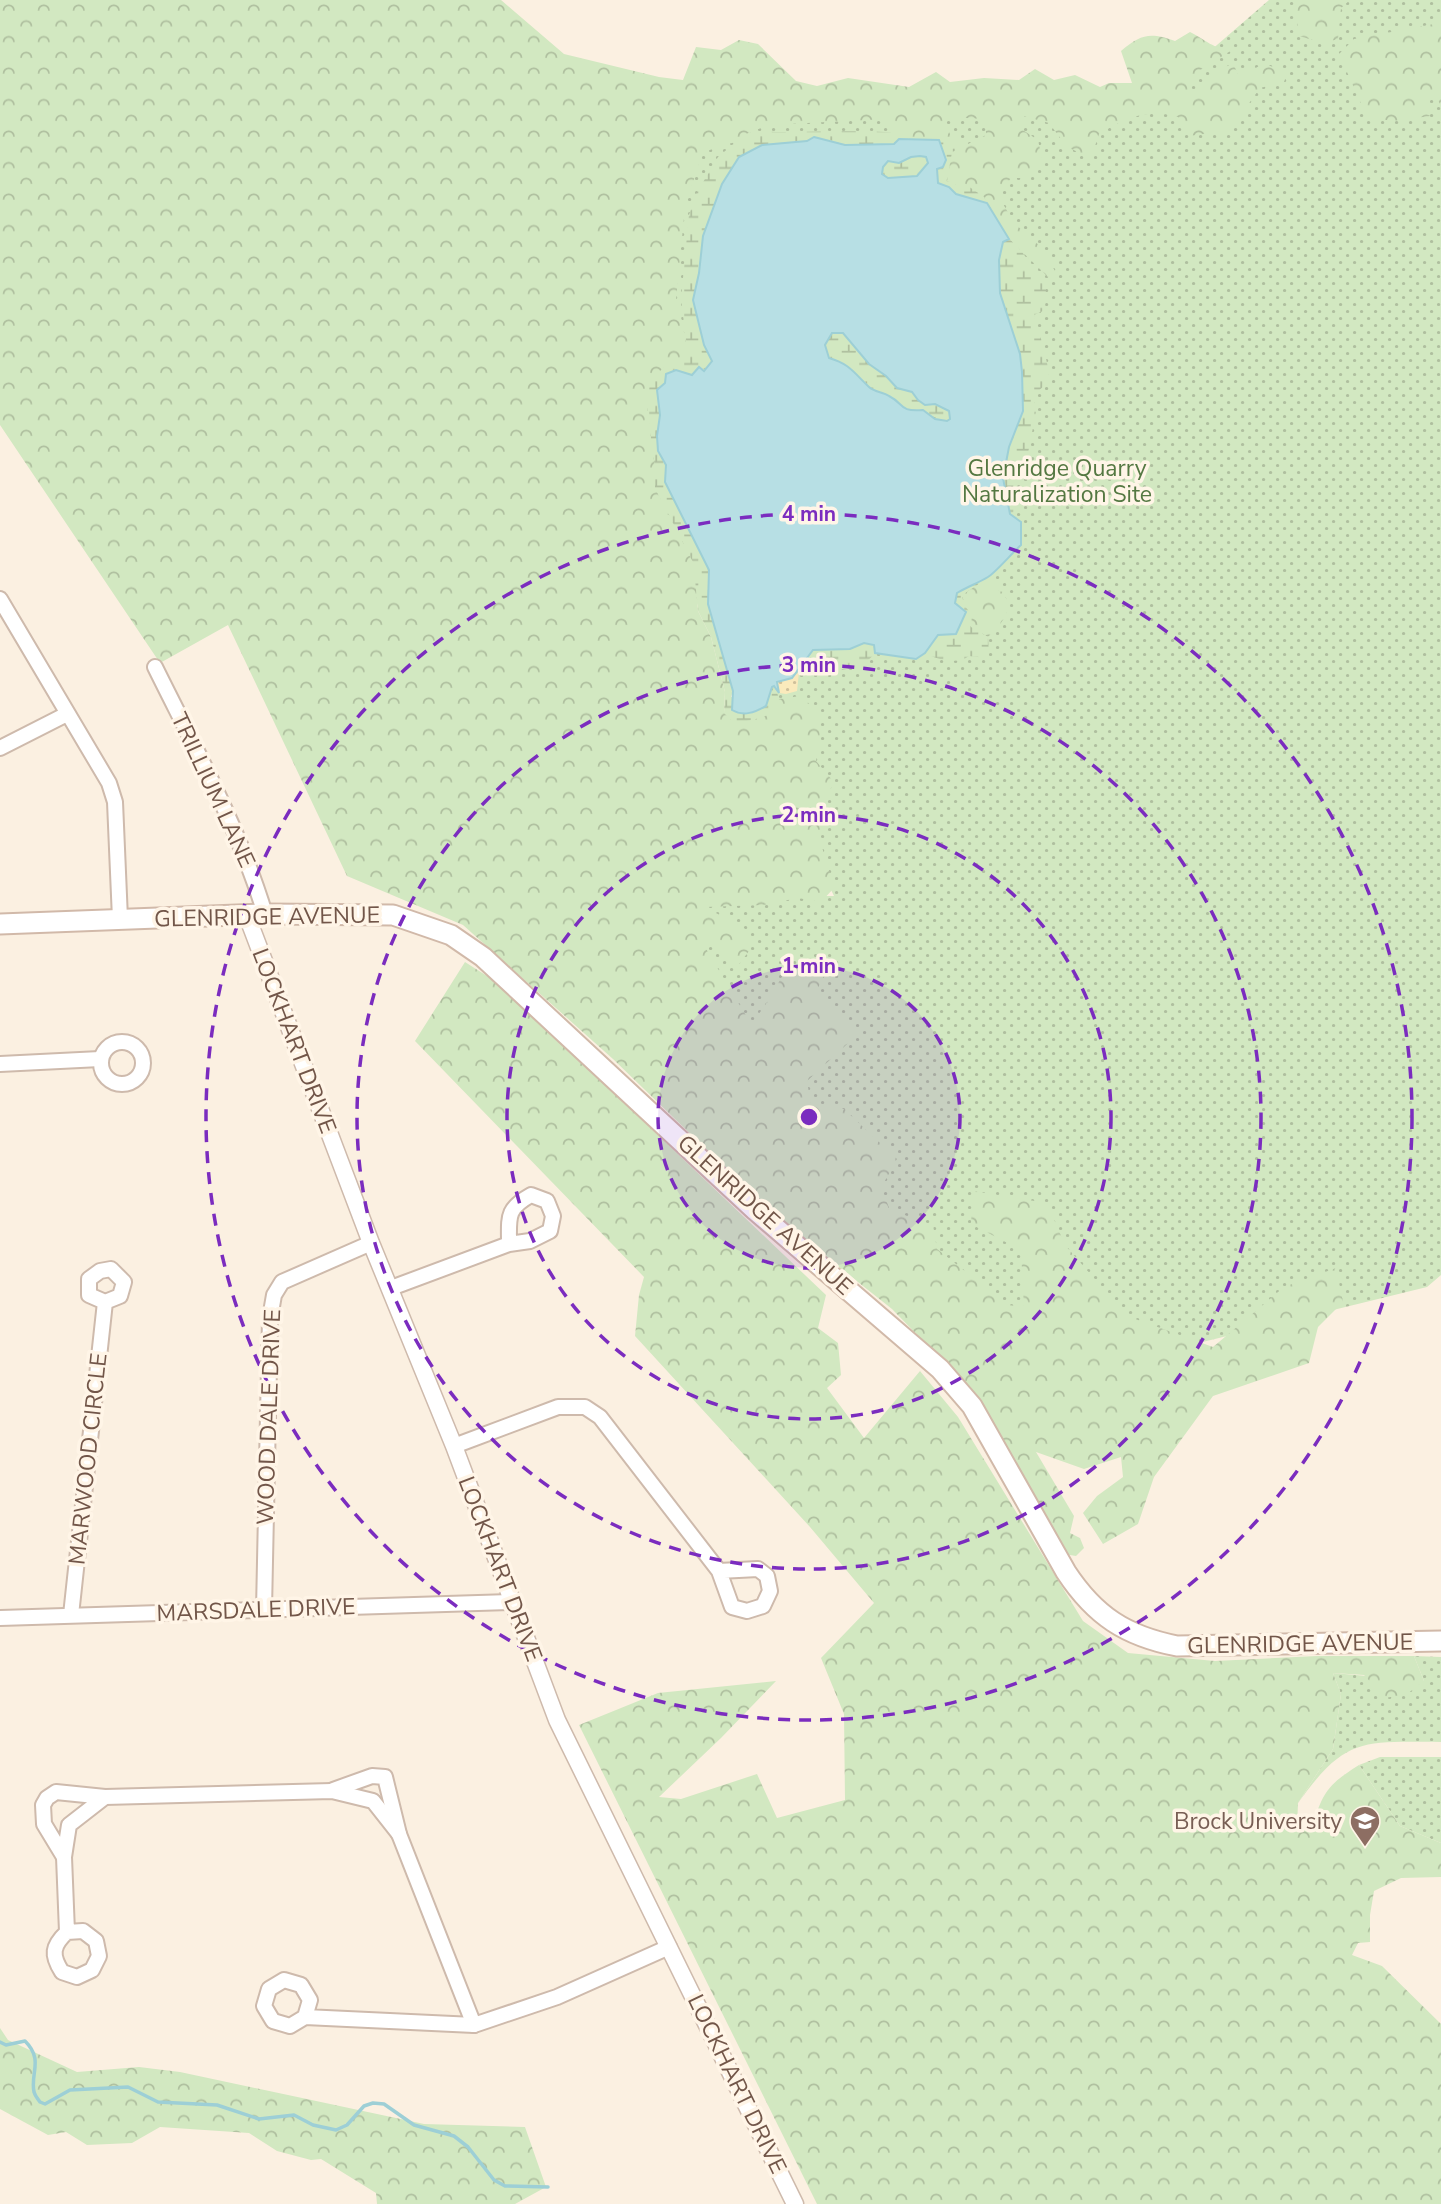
<svg xmlns="http://www.w3.org/2000/svg" width="1441" height="2204" viewBox="0 0 1441 2204" font-family="'Nunito Sans',sans-serif">
  <style>
    .grass { fill: url(#grass-dots) }
    .forest { fill: url(#forest-crowns) }
    .wetland { fill: url(#wetland-marsh) }
    .sand { fill: url(#sand-dots) }
    .water { fill: #b7dfe4; stroke: #9dcfd6; stroke-width: 2; fill-rule: evenodd }
    .lines { fill: none; stroke-linecap: round; stroke-linejoin: round }
    .stream { stroke: #9dcfd6; stroke-width: 3.5 }
    .minor-casing { stroke: #cebaac; stroke-width: 18 }
    .tertiary-casing { stroke: #cebaac; stroke-width: 19 }
    .secondary-casing { stroke: #d1b9a9; stroke-width: 23 }
    .minor { stroke: #fff; stroke-width: 14 }
    .tertiary { stroke: #fff; stroke-width: 16 }
    .secondary { stroke: #fff; stroke-width: 19 }
    .ring { fill: none; stroke: #7b2cbf; stroke-width: 3.5; stroke-dasharray: 12 9 }
    .labels { text-anchor: middle; dominant-baseline: central; stroke-width: 7; stroke-linejoin: round; paint-order: stroke }
    .park-label { font-size: 23px; fill: #547842; stroke: #fff5e7 }
    .street-label { font-size: 23px; fill: #725649; stroke: #fff5e7 }
    .education-label { font-size: 23px; fill: #785e54; stroke: #fff5e7; text-anchor: end }
    .centre { fill: #7b2cbf; stroke: #fff5e7; stroke-width: 3.5 }
    .ring-label { font-size: 21px; text-anchor: middle; font-weight: bold; fill: #7b2cbf; stroke: #fff5e7; stroke-width: 7; stroke-linejoin: round; paint-order: stroke }
  </style>
  <defs>
    <pattern id="grass-dots" width="8" height="8" patternUnits="userSpaceOnUse" patternTransform="scale(1.75)"><rect width="8" height="8" fill="#d2e8c1"/><path d="M2 2h.1M6 6h.1" fill="none" stroke="#afbf9f" stroke-width="1.8" stroke-linecap="round"/></pattern>
    <pattern id="forest-crowns" width="20" height="18" patternUnits="userSpaceOnUse" patternTransform="scale(1.75)"><rect width="20" height="18" fill="#d2e8c1"/><path d="M2 6a3 3 0 1 1 6 0M12 15a3 3 0 1 1 6 0" fill="none" stroke="#afbf9f"/></pattern>
    <pattern id="wetland-marsh" width="20" height="14" patternUnits="userSpaceOnUse" patternTransform="scale(1.75)"><rect width="20" height="14" fill="#d2e8c1"/><path d="M1 5h8M5 5V1M11 12h8M15 12V8" fill="none" stroke="#afbf9f"/></pattern>
    <pattern id="sand-dots" width="8" height="8" patternUnits="userSpaceOnUse" patternTransform="scale(1.75)"><rect width="8" height="8" fill="#faeabc"/><path d="M2 2h.1M6 6h.1" fill="none" stroke="#cfc09b" stroke-width="1.8" stroke-linecap="round"/></pattern>
  </defs>
  <rect width="100%" height="100%" fill="#fbf0e1"/>
  <g class="grass">
    <polygon points="1269,0 1441,0 1441,1275 1427,1287 982,1396 641,897 834,896 751,726 479,107 1158,96"/>
    <path d="M 1414,1656 L 1441,1657 L 1441,1742 C 1363,1742 1346,1736 1298,1803 L 1333,1749 L 1341,1694 L 1333,1673 L 1424,1681 Z"/>
    <polygon points="1380,1757 1441,1757 1441,1843 1400,1826 1359,1765"/>
  </g>
  <g class="forest">
    <path d="M 0,0 L 501,0 L 564,54 L 659,77 L 683,80 L 696,47 L 721,50 L 739,40 L 758,44 L 796,81 L 817,86 L 848,78 L 909,87 L 936,72 L 950,82 L 984,78 L 1019,80 L 1035,69 L 1054,80 L 1075,75 L 1100,87 L 1109,83 L 1132,83 L 1121,51 C 1141,34 1150,32 1175,41 L 1190,32 C 1206,40 1213,49 1232,50 L 1197,72 L 1188,90 L 1192,99 L 1207,77 L 1233,63 L 1239,77 L 1263,64 L 1288,71 L 1284,82 L 1260,88 L 1230,130 L 1189,136 L 1178,117 C 1147,108 1126,118 1099,134 L 1091,158 L 1067,147 L 1049,123 L 1023,116 L 1021,129 L 1038,140 L 1043,163 L 1029,178 L 1011,178 L 998,195 L 1014,223 L 1042,248 L 1055,271 L 1048,277 L 1009,239 L 984,197 L 947,181 L 952,152 L 986,135 L 986,119 L 966,118 L 944,120 L 952,139 L 899,139 L 887,119 L 768,125 L 744,135 L 736,142 L 716,147 L 702,154 L 685,207 L 676,300 L 682,321 L 688,355 L 684,364 L 664,367 L 647,407 L 655,469 L 655,488 L 694,564 L 698,611 L 711,637 L 725,692 L 724,713 L 777,707 L 779,699 L 800,696 L 818,711 L 820,738 L 816,761 L 833,781 L 820,826 L 822,847 L 834,888 L 821,902 L 798,898 L 763,905 L 705,907 L 747,930 L 749,951 L 737,967 L 710,937 L 705,947 L 751,1024 L 764,1007 L 783,975 L 823,957 L 831,961 L 815,994 L 857,1035 L 807,1081 L 811,1105 L 844,1109 L 897,1159 L 881,1188 L 890,1210 L 933,1225 L 937,1249 L 1008,1305 L 1024,1307 L 1021,1250 L 971,1224 L 973,1191 L 1047,1203 L 1065,1245 L 1127,1316 L 1213,1347 L 1284,1287 L 1336,1268 L 1343,1302 L 1318,1327 L 1309,1363 L 1213,1396 L 1154,1477 L 1138,1524 L 1103,1544 L 1083,1513 L 1097,1496 L 1123,1477 L 1121,1457 L 1084,1469 L 1036,1452 L 1074,1516 L 1070,1533 L 1080,1538 L 1084,1548 L 1076,1556 L 1064,1554 L 1013,1466 L 979,1398 L 892,1309 L 776,1217 L 613,1059 L 463,925 L 347,876 L 228,625 L 160,663 L 0,425 Z"/>
    <polygon points="1294,0 1350,0 1341,8 1338,39 1323,43 1299,36"/>
    <polygon points="1441,19 1441,106 1438,100 1430,96 1430,116 1393,121 1367,117 1339,54 1354,39 1434,24"/>
    <path d="M 990,576 L 998,585 L 999,591 L 1003,592 C 1015,612 1001,623 988,637 L 971,627 L 962,595 Z"/>
    <path d="M 465,962 L 498,983 L 826,1295 L 818,1328 L 838,1343 L 841,1375 L 827,1388 L 864,1438 L 920,1371 L 958,1417 L 1083,1621 L 1128,1653 L 1215,1661 L 1317,1656 L 1414,1656 L 1424,1681 L 1407,1694 L 1385,1698 L 1364,1675 L 1333,1673 L 1341,1694 L 1333,1749 L 1298,1803 L 1297,1829 L 1312,1829 C 1322,1793 1327,1785 1359,1765 L 1400,1826 L 1441,1843 L 1441,1877 L 1401,1878 L 1374,1891 L 1370,1915 L 1370,1942 L 1358,1943 L 1352,1955 L 1382,1966 L 1441,2024 L 1441,2204 L 817,2204 L 579,1725 L 658,1693 L 776,1681 L 721,1738 L 659,1797 L 681,1799 L 757,1774 L 777,1818 L 845,1800 L 844,1714 L 821,1658 L 874,1603 L 810,1527 L 635,1336 L 639,1295 L 644,1277 L 415,1041 Z"/>
    <polygon points="0,2028 8,2040 77,2072 139,2067 180,2072 424,2124 525,2127 546,2187 515,2204 377,2204 376,2193 321,2159 311,2160 277,2151 249,2133 160,2127 132,2143 87,2145 66,2132 48,2135 0,2109"/>
  </g>
  <g class="wetland">
    <path d="M 754,131 C 801,134 848,129 896,133 L 899,139 L 894,144 L 845,145 L 827,139 L 762,145 L 722,184 L 703,236 L 699,273 L 693,300 L 704,345 L 713,360 C 701,374 693,375 676,370 L 657,390 L 660,415 L 657,436 L 658,451 L 666,465 L 665,482 L 709,570 L 708,604 L 733,691 L 731,697 L 770,698 L 774,686 C 791,716 755,720 734,723 L 724,713 L 725,692 L 711,637 L 698,611 L 694,564 L 655,488 L 655,469 L 647,407 L 650,381 L 664,367 L 683,364 L 688,355 L 681,299 L 689,215 L 696,194 L 718,157 L 744,135 Z"/>
    <polygon points="952,139 962,140 962,148 952,152 947,181 960,186 965,184 984,197 987,203 956,194 949,187 938,183 937,169 943,167 946,160 939,140"/>
    <polygon points="920,156 926,157 928,163 917,176 887,178 882,174 883,167 887,161 899,163 911,157"/>
    <path d="M 1009,239 L 1018,247 L 1046,283 L 1045,310 L 1034,315 C 1037,329 1052,370 1048,379 C 1046,385 1038,391 1033,396 L 1036,412 L 1028,453 L 1017,482 L 1019,510 L 1010,514 L 1003,478 L 1009,447 L 1023,411 L 1022,372 L 1020,354 L 1000,293 L 999,260 L 1003,242 Z"/>
    <polygon points="832,333 843,333 869,364 886,376 897,388 912,392 918,400 935,404 949,411 951,419 947,421 899,406 892,397 871,389 861,377 843,362 829,358 824,345"/>
    <path d="M 990,576 L 962,595 L 964,605 L 972,615 L 971,627 L 988,637 L 989,655 L 986,658 L 969,656 C 957,665 938,660 925,653 L 938,635 L 956,634 L 966,613 L 955,603 L 957,593 L 974,582 Z"/>
    <path d="M 864,643 L 874,645 L 875,653 C 862,671 828,674 809,669 L 805,662 L 813,650 L 850,649 Z"/>
  </g>
  <polygon class="sand" points="799,672 797,691 786,694 779,693 777,682 792,678"/>
  <path class="water" d="M 814,137 L 845,145 L 894,144 L 899,139 L 939,140 L 946,160 L 943,167 L 937,169 L 938,183 L 949,187 L 956,194 L 987,203 L 1009,239 L 1003,242 L 999,260 L 1000,293 L 1020,354 L 1022,372 L 1023,411 L 1009,447 L 1003,478 L 1010,514 L 1021,522 L 1021,545 C 1012,553 996,572 988,577 C 978,583 967,587 957,593 L 955,603 L 966,612 L 956,634 L 938,635 L 925,653 L 916,659 L 875,653 L 874,645 L 864,643 L 850,649 L 813,650 L 792,678 L 777,682 L 779,693 L 774,686 L 772,687 L 766,706 C 755,712 744,717 732,710 L 733,691 L 708,604 L 709,570 L 665,482 L 666,465 L 658,451 L 657,436 L 660,415 L 657,390 L 665,383 L 666,374 L 676,370 L 692,375 L 699,367 L 704,371 L 712,361 L 704,345 L 693,300 L 699,273 L 703,236 L 722,184 L 739,157 L 762,145 L 807,141 ZM 920,156 L 926,157 L 928,163 L 917,176 L 888,178 L 882,174 L 883,167 L 888,161 L 899,163 L 911,157 ZM 832,333 L 843,333 L 869,364 L 886,376 L 897,388 L 912,392 L 918,400 L 925,405 L 935,404 L 949,411 L 950,419 L 947,421 L 935,419 L 923,410 C 898,412 905,404 889,396 C 883,392 874,392 869,387 C 854,373 850,364 829,358 L 825,345 Z"/>
  <g class="lines">
    <path class="stream" d="M 0,2042 L 6,2045 L 25,2041 C 44,2060 30,2073 34,2092 C 35,2096 38,2099 40,2102 L 45,2104 L 70,2090 L 128,2087 L 158,2102 L 217,2105 L 259,2119 L 294,2115 L 313,2125 L 336,2130 L 347,2125 L 364,2106 L 373,2103 L 384,2104 L 414,2125 L 454,2136 L 468,2147 L 494,2180 L 505,2186 L 548,2187"/>
    <g class="minor-casing">
      <g id="minor">
        <polyline points="0,599 109,783 115,802 120,919"/>
        <path d="M 155,667 C 195,748 239,828 265,914"/>
        <polyline points="0,748 67,714"/>
        <circle cx="122" cy="1063" r="21"/>
        <polyline points="0,1064 100,1059"/>
        <path d="M 391,1288 L 509,1244 L 530,1241 L 550,1231 L 553,1216 L 547,1201 L 531,1195 C 506,1209 509,1217 509,1244"/>
        <polyline points="454,1446 558,1407 585,1407 600,1417 719,1571 732,1607 747,1611 763,1606 770,1591 767,1576 758,1569 719,1571"/>
        <polyline points="264,1610 270,1318 274,1295 282,1282 371,1243"/>
        <polyline points="71,1615 105,1302 89,1295 89,1279 100,1271 111,1269 124,1282 120,1296 105,1302"/>
        <polyline points="0,1618 513,1602"/>
        <polyline points="333,1790 372,1776 385,1777 399,1834 474,2025"/>
        <polyline points="64,1857 44,1824 43,1805 47,1798 56,1792 105,1797 332,1791 373,1801 399,1834"/>
        <path d="M 67,1932 L 83,1931 L 96,1941 L 99,1956 L 92,1970 L 77,1977 L 62,1972 C 51,1955 52,1946 67,1932 L 64,1857 L 69,1825 L 105,1797"/>
        <polyline points="305,2017 310,2000 301,1985 284,1980 269,1989 264,2006 273,2021 290,2026 305,2017 474,2025 557,1997 669,1947"/>
      </g>
    </g>
    <g class="tertiary-casing">
      <polyline id="tertiary" points="247,916 371,1243 454,1446 557,1720 795,2204"/>
    </g>
    <g class="secondary-casing">
      <path id="secondary" d="M 0,924 L 265,914 L 393,915 L 451,935 L 483,957 L 755,1210 L 940,1369 L 972,1406 L 1066,1572 C 1095,1616 1126,1636 1177,1646 L 1441,1641"/>
    </g>
    <use href="#minor" class="minor"/>
    <use href="#tertiary" class="tertiary"/>
    <use href="#secondary" class="secondary"/>
  </g>
  <circle cx="809" cy="1117" r="151" fill="#7b2cbf" fill-opacity=".12"/>
  <g class="ring">
    <circle cx="809" cy="1117" r="151"/>
    <circle cx="809" cy="1117" r="302"/>
    <circle cx="809" cy="1117" r="452"/>
    <circle cx="809" cy="1117" r="603"/>
  </g>
  <defs>
    <g id="university-pin" transform="scale(1.575)"><path d="M0 17L-7.5 6A9.5 9.5 0 1 1 7.5 6Z" fill="#8d6e63" stroke="#fff5e7"/><path d="M0-5L7-2L0 1L-7-2ZM-4 1L0 2.5L4 1V4Q0 6-4 4Z" fill="#fff"/></g>
  </defs>
  <g fill-rule="evenodd">
    <use href="#university-pin" x="1365" y="1821"/>
  </g>
  <g class="labels">
    <g class="park-label">
      <text x="1057" y="468">Glenridge Quarry<tspan x="1057" dy="26">Naturalization Site</tspan></text>
    </g>
    <g class="street-label">
      <text transform="translate(213 790) rotate(65)">TRILLIUM LANE</text>
      <text transform="translate(267 917) rotate(-1)">GLENRIDGE AVENUE</text>
      <text transform="translate(294 1041) rotate(69)">LOCKHART DRIVE</text>
      <text transform="translate(765 1215) rotate(42)">GLENRIDGE AVENUE</text>
      <text transform="translate(269 1417) rotate(-88)">WOOD DALE DRIVE</text>
      <text transform="translate(88 1459) rotate(-84)">MARWOOD CIRCLE</text>
      <text transform="translate(500 1569) rotate(69)">LOCKHART DRIVE</text>
      <text transform="translate(256 1610) rotate(-2)">MARSDALE DRIVE</text>
      <text transform="translate(1300 1644) rotate(-1)">GLENRIDGE AVENUE</text>
      <text transform="translate(737 2084) rotate(64)">LOCKHART DRIVE</text>
    </g>
    <g class="education-label">
      <text x="1342" y="1821">Brock University</text>
    </g>
  </g>
  <circle cx="809" cy="1117" r="10" class="centre"/>
  <g class="ring-label">
    <text x="809" y="521">4 min</text>
    <text x="809" y="672">3 min</text>
    <text x="809" y="822">2 min</text>
    <text x="809" y="973">1 min</text>
  </g>
</svg>
